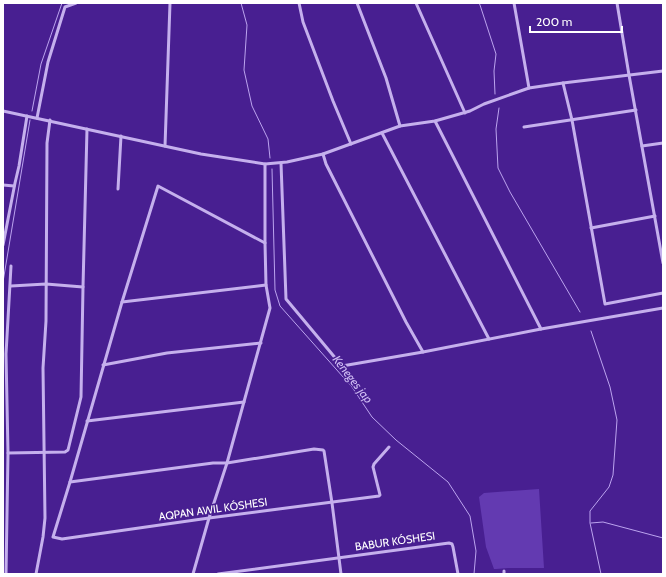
<svg xmlns="http://www.w3.org/2000/svg" width="666" height="577" viewBox="0 0 666 577" font-family="Cabin,sans-serif">
  <style>
    .green { fill: #633ab1 }
    .lines { fill: none; stroke-linecap: round; stroke-linejoin: round }
    .stream { stroke: #bca4ef; stroke-width: 1 }
    .minor { stroke: #c5b0ed; stroke-width: 3 }
    .labels { text-anchor: middle; dominant-baseline: central; stroke-width: 3; stroke-linejoin: round; paint-order: stroke }
    .street-label { font-size: 11px; fill: #fff; stroke: #481f91 }
    .water-label { font-size: 12px; font-style: italic; fill: #cfbcf4; stroke: #481f91 }
  </style>
  <rect width="100%" height="100%" fill="#481f91"/>
  <polygon class="green" points="539,489 544,568 508,568 496,569 494,569 486,547 479,497 484,493"/>
  <g class="lines">
    <g class="stream">
      <polyline points="241,3 247,25 244,70 252,106 268,139 270,158"/>
      <polyline points="479,3 480,5 496,54 494,71 495,94"/>
      <polyline points="499,108 496,129 498,168 510,192 580,312"/>
      <polyline points="32,111 41,64 62,3"/>
      <polyline points="272,169 275,290 280,306 352,387 372,417 396,440 448,482 470,516 476,551 474,574"/>
      <polyline points="3,282 30,120"/>
      <polyline points="591,331 610,387 617,420 613,475 609,487 590,511 590,523 601,574"/>
      <polyline points="591,523 603,522 663,538"/>
    </g>
    <g class="minor">
      <polyline points="299,3 303,22 333,101 351,144"/>
      <polyline points="357,3 386,78 400,126"/>
      <polyline points="416,3 465,113"/>
      <polyline points="514,3 529,88"/>
      <polyline points="617,3 629,75 663,263"/>
      <polyline points="563,83 572,120 605,304 663,293"/>
      <polyline points="3,111 201,154 265,164 287,162 323,154 400,126 435,121 470,111 484,104 529,88 563,83 663,71"/>
      <polyline points="37,118 48,62 65,7 76,3"/>
      <polyline points="435,121 541,329"/>
      <polyline points="524,127 636,110"/>
      <polyline points="382,133 489,339"/>
      <polyline points="165,146 170,3"/>
      <polyline points="642,146 663,143"/>
      <polyline points="323,154 326,164 406,322 423,352"/>
      <polyline points="281,163 286,299 342,366 423,352 541,329 663,308"/>
      <polyline points="3,185 14,186"/>
      <polyline points="118,189 121,136"/>
      <polyline points="591,228 655,216"/>
      <polyline points="265,243 158,186 122,302 70,482 53,537 62,539 209,518 379,496 380,495 373,467 374,464 389,447"/>
      <polyline points="3,245 15,183 19,166 27,116"/>
      <polyline points="11,286 46,284 83,287"/>
      <polyline points="122,302 266,285"/>
      <polyline points="103,365 167,353 261,343"/>
      <polyline points="87,421 244,402"/>
      <polyline points="8,453 65,452 68,450 81,397 83,287 87,129"/>
      <polyline points="70,482 213,463 227,463 314,449 323,450 324,451 332,503 341,574"/>
      <polyline points="504,571 504,574"/>
      <polyline points="6,574 8,453 6,354 11,266"/>
      <polyline points="36,574 43,537 45,518 43,368 46,321 47,143 50,120"/>
      <polyline points="193,574 209,518 227,463 270,308 266,285 265,243 265,164"/>
      <polyline points="218,574 449,543 452,544 453,547 458,574"/>
    </g>
  </g>
  <g class="labels">
    <g class="street-label">
      <text transform="translate(213 509) rotate(-8)">AQPAN AWIL KÓSHESI</text>
      <text transform="translate(395 541) rotate(-8)">BABUR KÓSHESI</text>
    </g>
    <g class="water-label">
      <text transform="translate(353 379) rotate(52)">Keneges jap</text>
    </g>
  </g>
  <rect width="666" height="577" fill="none" stroke="#ffffff" stroke-width="8"/>
  <path d="M530 26v6h92v-6" fill="none" stroke="#ffffff" stroke-width="2"/>
  <text x="536" y="26" font-size="12" fill="#ffffff" stroke="#481f91" stroke-width="3" paint-order="stroke">200 m</text>
</svg>
